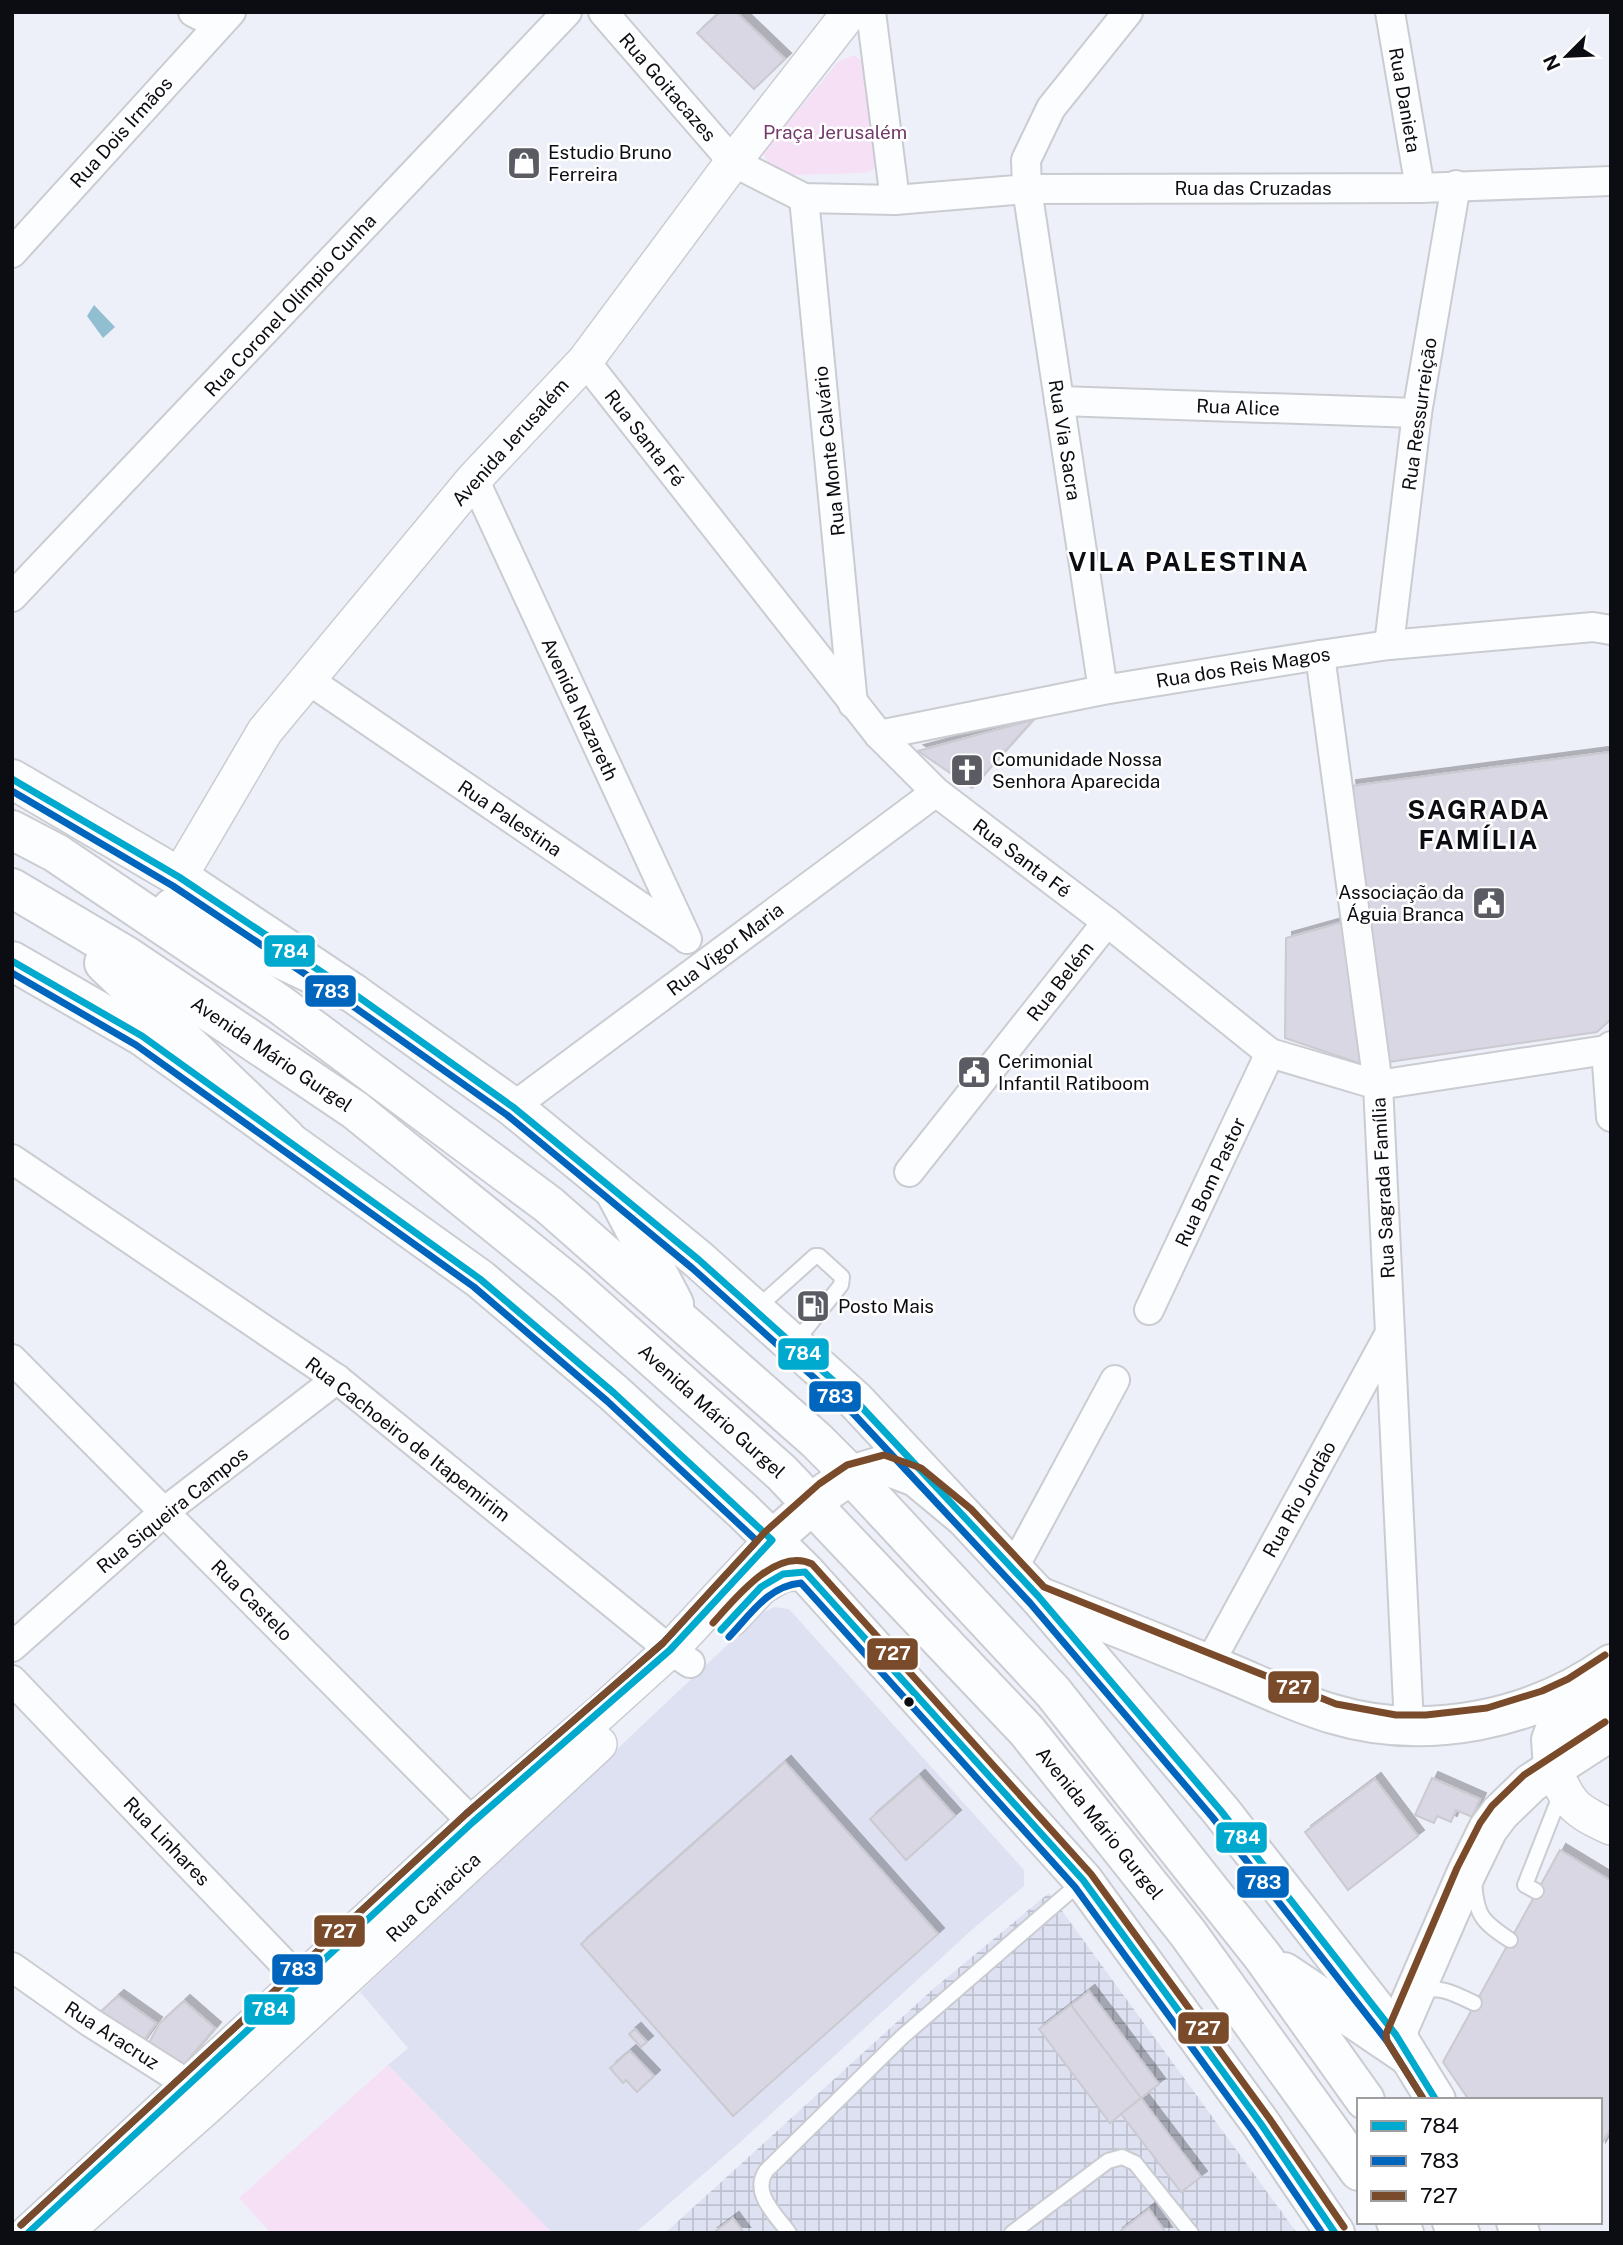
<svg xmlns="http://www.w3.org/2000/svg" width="1623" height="2245" viewBox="0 0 1623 2245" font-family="'Public Sans',sans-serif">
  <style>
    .built { fill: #dee1f2 }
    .industrial { fill: url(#industrial-grid) }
    .green { fill: #f5e0f5 }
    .water { fill: #92bed2 }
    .building { fill: #dad7e4; stroke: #cacad0; stroke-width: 2; filter: url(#shadow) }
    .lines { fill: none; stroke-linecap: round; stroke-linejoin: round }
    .service-casing { stroke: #caccd2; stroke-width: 18 }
    .minor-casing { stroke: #caccd2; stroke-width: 32 }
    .tertiary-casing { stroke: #caccd2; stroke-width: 38 }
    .secondary-casing { stroke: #caccd2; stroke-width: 42 }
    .primary-casing { stroke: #caccd2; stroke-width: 42 }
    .service { stroke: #fcfdfe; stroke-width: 14 }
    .minor { stroke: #fcfdfe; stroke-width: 28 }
    .tertiary { stroke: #fcfdfe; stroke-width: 35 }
    .secondary { stroke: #fcfdfe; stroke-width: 38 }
    .primary { stroke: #fcfdfe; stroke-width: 38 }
    .bus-1-casing { stroke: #fff; stroke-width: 12 }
    .bus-2-casing { stroke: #fff; stroke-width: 12 }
    .bus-3-casing { stroke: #fff; stroke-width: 12 }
    .bus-1 { stroke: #00a9ce; stroke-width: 7 }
    .bus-2 { stroke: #0065bd; stroke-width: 7 }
    .bus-3 { stroke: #7a4b2a; stroke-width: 7 }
    .bus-dot { fill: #0c0d12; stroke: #fff; stroke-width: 2.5 }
    .labels { text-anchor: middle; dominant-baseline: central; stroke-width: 5; stroke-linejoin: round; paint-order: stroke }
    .street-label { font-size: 19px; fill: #0c0d12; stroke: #fff }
    .park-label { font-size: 19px; fill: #733a6a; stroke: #fff }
    .poi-label { font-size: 19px; fill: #0c0d12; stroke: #fff; text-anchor: start }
    .district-label { font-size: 26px; font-weight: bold; letter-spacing: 2px; fill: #0c0d12; stroke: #fff }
    .line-badge { stroke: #fff; stroke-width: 2.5 }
    .badge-label { font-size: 19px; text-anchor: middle; font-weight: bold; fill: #fff }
  </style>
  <defs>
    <pattern id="industrial-grid" width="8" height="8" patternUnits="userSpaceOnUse" patternTransform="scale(1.75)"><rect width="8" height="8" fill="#dee1f2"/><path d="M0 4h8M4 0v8" fill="none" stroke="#bdc0ce"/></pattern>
    <filter id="shadow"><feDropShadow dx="6" dy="-6" stdDeviation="0" flood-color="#0004"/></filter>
  </defs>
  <rect width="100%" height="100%" fill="#eef0f9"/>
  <polygon class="built" points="774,1607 789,1609 1024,1870 1024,1886 974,1928 736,2146 635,2233 552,2233 388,2065 408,2048 360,1992 760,1614"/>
  <polygon class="industrial" points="1049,1893 1297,2233 665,2233 932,1990"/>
  <g class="green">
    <polygon points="854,55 863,62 881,165 866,173 786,175 770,165 763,153 838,62"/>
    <polygon points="388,2065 552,2233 271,2233 239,2198"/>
  </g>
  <polygon class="water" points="94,305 115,327 103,338 87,316"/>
  <g class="building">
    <polygon points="720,12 736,12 785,59 754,89 697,33"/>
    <polygon points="1033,720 972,788 918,751"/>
    <polygon points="1611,752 1611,1019 1597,1032 1388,1062 1350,786"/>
    <polygon points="1350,920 1370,1067 1285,1038 1286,938"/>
    <polygon points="785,1762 938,1934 733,2116 581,1944"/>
    <polygon points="919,1776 955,1816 906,1860 870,1819"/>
    <polygon points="1432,1778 1480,1799 1472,1817 1456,1810 1451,1822 1437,1816 1434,1823 1415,1815"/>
    <polygon points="1375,1779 1418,1836 1348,1890 1305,1832"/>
    <polygon points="1560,1850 1611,1881 1611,2128 1600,2147 1600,2100 1469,2100 1443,2062"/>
    <polygon points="1089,1991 1159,2084 1141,2098 1071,2005"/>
    <polygon points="118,1996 156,2023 140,2046 93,2019"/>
    <polygon points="184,2001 215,2028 183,2066 172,2056 148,2045 159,2024"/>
    <polygon points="1071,2005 1141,2098 1110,2123 1039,2029"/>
    <polygon points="635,2029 647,2042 641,2047 629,2034"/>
    <polygon points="630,2051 654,2076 637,2092 626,2080 623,2083 610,2068"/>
    <polygon points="1141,2098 1201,2177 1181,2192 1121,2114"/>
    <polygon points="1149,2209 1166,2233 1118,2233"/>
    <polygon points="733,2218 744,2233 713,2233"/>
  </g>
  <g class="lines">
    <g class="service-casing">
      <g id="service">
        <polyline points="757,1308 815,1256 819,1256 842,1277 841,1285 794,1344"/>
        <path d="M 1474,1880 C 1476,1915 1481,1921 1510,1940"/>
        <polyline points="1536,1891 1525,1885 1562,1791"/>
        <path d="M 1420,1992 C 1438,1984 1457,1995 1474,2003"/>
        <path d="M 789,2233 C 776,2215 751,2193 766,2171 L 902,2037 L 1082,1881"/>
        <polyline points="1012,2233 1108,2161 1122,2157 1135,2163 1191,2233"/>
      </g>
    </g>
    <g class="minor-casing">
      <g id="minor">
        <polyline points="193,12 218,25"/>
        <polyline points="603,12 733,162 804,198 895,200 1027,189 1420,188 1611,181"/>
        <polyline points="871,12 895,200"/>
        <polyline points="1390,12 1420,188"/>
        <polyline points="804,198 853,704"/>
        <polyline points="12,253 231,12"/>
        <polyline points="585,361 879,735 936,792 1107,922 1270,1053 1378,1085 1606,1050 1611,1046"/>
        <polyline points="1059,401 1417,413"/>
        <polyline points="474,479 687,939"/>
        <polyline points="12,597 567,12"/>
        <polyline points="1389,645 1417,413 1456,185"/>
        <polyline points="1320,655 1378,1085 1409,1725"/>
        <polyline points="307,679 685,937"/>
        <polyline points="1103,690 1027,189 1026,160 1051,108 1128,12"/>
        <polyline points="879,735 1103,690 1320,655 1389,645 1593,627 1611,630"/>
        <polyline points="1606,1050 1611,1117"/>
        <polyline points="513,1107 936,792"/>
        <polyline points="12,1159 337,1379 670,1650 690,1663"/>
        <polyline points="909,1172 1107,922"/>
        <polyline points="1149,1310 1270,1053"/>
        <polyline points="12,1359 486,1836"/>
        <polyline points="1013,1569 1115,1380"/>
        <polyline points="12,1647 164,1512 337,1379"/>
        <polyline points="1209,1664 1390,1333"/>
        <polyline points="12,1680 315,1996"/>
        <polyline points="12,1967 90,2022 205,2095"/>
      </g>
    </g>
    <g class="tertiary-casing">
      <g id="tertiary">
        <polyline points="179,877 265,731 474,479 585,361 733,162 850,12"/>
        <polyline points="731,1619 761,1587 783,1574 805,1572"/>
        <path d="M 1553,1767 C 1569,1805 1574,1810 1611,1827"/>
        <polyline points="28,2233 473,1822 597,1716 670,1650 772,1540"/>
        <polyline points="64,2233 213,2101 599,1744"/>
      </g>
    </g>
    <g class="secondary-casing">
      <g id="secondary">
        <polyline points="12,779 179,877 353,993 513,1107 699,1260 856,1401 1038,1596 1221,1811 1396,2035 1436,2100"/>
        <polyline points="12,961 142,1036 480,1279 614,1393 743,1511 805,1572 1083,1880 1261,2124 1335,2233"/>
      </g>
    </g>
    <g class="primary-casing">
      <g id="primary">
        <polyline points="12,830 56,853 278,1003 549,1205 816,1440 851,1475 1053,1692 1263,1957 1365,2100"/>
        <polyline points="12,888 125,955 355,1110 571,1285 782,1473 1027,1731 1187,1932 1359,2171"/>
        <polyline points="172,908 353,993"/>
        <polyline points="104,963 286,1138"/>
        <polyline points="614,1190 674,1304"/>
        <polyline points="772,1540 826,1492 851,1475 884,1465 916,1477 963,1516"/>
        <path d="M 1038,1596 C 1099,1620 1160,1644 1220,1669 C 1257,1684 1295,1703 1333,1714 C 1426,1742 1533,1720 1611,1664"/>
        <polyline points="1553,1767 1551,1740 1555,1729 1587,1708 1609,1685"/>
        <polyline points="1284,1972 1407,2055"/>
        <polyline points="1396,2035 1467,1872 1488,1829 1500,1813 1531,1783 1611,1731"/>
        <polyline points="1396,2222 1404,2233"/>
        <polyline points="1452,2222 1460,2233"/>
        <polyline points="1516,2222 1520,2233"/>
      </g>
    </g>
    <use href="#service" class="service"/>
    <use href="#minor" class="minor"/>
    <use href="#tertiary" class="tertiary"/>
    <use href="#secondary" class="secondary"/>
    <use href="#primary" class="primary"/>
    <g class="bus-1-casing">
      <g id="bus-1">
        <polyline points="12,779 179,877 353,993 513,1107 699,1260 856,1401 1038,1596 1221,1811 1396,2035 1436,2100"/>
        <polyline points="12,961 142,1036 480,1279 614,1393 772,1540 670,1650 473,1822 28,2233"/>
        <polyline points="721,1630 761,1587 783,1574 805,1572 1083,1880 1261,2124 1335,2233"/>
      </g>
    </g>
    <g class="bus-2-casing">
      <g id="bus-2">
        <polyline points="12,791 173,886 347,1002 507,1115 692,1268 849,1409 1030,1603 1213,1818 1387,2041 1424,2100"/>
        <polyline points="12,973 136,1045 474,1287 607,1401 757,1541 663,1643 466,1814 21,2225"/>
        <path d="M 729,1637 C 750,1615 768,1586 801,1583 L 1075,1887 L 1252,2130 L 1322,2233"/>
      </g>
    </g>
    <g class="bus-3-casing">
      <g id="bus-3">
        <path d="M 713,1623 C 734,1600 776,1546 812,1564 L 1091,1874 L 1269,2118 L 1344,2227"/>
        <polyline points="1424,2100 1387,2041 1386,2034 1457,1868 1480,1823 1492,1806 1524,1775 1605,1722"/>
        <polyline points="21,2225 466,1814 663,1643 765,1532 819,1484 847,1465 884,1455 921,1468 971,1509 1044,1587 1336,1704 1396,1715 1426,1715 1487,1708 1542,1691 1568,1679 1605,1655"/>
      </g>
    </g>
    <use href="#bus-1" class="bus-1"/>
    <use href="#bus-2" class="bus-2"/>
    <use href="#bus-3" class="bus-3"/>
  </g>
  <defs>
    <g id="shop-square" transform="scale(1.75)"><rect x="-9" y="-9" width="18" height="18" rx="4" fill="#5b5c63" stroke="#fff"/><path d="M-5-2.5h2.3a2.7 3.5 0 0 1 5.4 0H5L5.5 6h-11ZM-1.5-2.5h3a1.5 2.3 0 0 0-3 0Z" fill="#fff"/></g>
    <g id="church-square" transform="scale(1.75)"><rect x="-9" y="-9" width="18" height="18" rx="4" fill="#5b5c63" stroke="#fff"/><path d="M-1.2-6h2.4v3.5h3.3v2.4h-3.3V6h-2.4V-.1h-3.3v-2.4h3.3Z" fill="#fff"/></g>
    <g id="civic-square" transform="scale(1.75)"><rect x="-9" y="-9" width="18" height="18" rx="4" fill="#5b5c63" stroke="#fff"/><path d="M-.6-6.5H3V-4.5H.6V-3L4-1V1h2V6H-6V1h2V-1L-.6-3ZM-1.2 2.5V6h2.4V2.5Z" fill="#fff"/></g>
    <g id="fuel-square" transform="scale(1.75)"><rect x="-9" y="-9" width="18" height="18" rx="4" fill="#5b5c63" stroke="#fff"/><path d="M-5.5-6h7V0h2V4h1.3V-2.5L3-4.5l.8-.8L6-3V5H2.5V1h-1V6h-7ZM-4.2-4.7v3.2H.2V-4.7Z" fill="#fff"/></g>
  </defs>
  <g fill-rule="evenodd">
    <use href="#shop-square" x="524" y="163"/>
    <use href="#church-square" x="967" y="770"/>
    <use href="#civic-square" x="1489" y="903"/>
    <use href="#civic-square" x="974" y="1072"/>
    <use href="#fuel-square" x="813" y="1306"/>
  </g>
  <circle class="bus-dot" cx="909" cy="1702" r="6"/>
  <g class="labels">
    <g class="street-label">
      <text transform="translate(668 87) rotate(49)">Rua Goitacazes</text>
      <text transform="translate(1405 100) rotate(80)">Rua Danieta</text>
      <text transform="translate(121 132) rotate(-48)">Rua Dois Irmãos</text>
      <text x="1253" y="188">Rua das Cruzadas</text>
      <text transform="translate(290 305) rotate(-47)">Rua Coronel Olímpio Cunha</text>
      <text transform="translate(1238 407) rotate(2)">Rua Alice</text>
      <text transform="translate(1419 414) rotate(-82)">Rua Ressurreição</text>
      <text transform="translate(645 438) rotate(52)">Rua Santa Fé</text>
      <text transform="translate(1065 440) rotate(81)">Rua Via Sacra</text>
      <text transform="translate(510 442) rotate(-48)">Avenida Jerusalém</text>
      <text transform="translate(829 451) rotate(-96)">Rua Monte Calvário</text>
      <text transform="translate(1243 667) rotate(-9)">Rua dos Reis Magos</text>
      <text transform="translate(580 709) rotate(65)">Avenida Nazareth</text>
      <text transform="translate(510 818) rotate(34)">Rua Palestina</text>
      <text transform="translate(1022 858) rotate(37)">Rua Santa Fé</text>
      <text transform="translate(725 949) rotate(-37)">Rua Vigor Maria</text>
      <text transform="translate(1060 981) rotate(-52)">Rua Belém</text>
      <text transform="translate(272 1054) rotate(34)">Avenida Mário Gurgel</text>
      <text transform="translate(1210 1182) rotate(-65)">Rua Bom Pastor</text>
      <text transform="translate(1383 1188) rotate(-93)">Rua Sagrada Família</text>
      <text transform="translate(712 1411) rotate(42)">Avenida Mário Gurgel</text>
      <text transform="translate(408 1439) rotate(38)">Rua Cachoeiro de Itapemirim</text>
      <text transform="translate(1299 1499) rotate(-61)">Rua Rio Jordão</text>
      <text transform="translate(172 1510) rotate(-39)">Rua Siqueira Campos</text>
      <text transform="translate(252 1600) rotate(45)">Rua Castelo</text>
      <text transform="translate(1100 1823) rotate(51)">Avenida Mário Gurgel</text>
      <text transform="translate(167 1841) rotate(46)">Rua Linhares</text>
      <text transform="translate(433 1897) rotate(-43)">Rua Cariacica</text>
      <text transform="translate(112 2035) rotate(33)">Rua Aracruz</text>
    </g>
    <g class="park-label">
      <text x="835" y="132">Praça Jerusalém</text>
    </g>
    <g class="poi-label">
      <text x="548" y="152">Estudio Bruno<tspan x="548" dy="22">Ferreira</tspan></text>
      <text x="992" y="759">Comunidade Nossa<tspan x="992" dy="22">Senhora Aparecida</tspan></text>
      <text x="1464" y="892" text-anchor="end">Associação da<tspan x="1464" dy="22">Águia Branca</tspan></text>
      <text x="998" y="1061">Cerimonial<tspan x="998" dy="22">Infantil Ratiboom</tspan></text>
      <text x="838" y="1306">Posto Mais</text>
    </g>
    <g class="district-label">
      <text x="1189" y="561">VILA PALESTINA</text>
      <text x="1479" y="809">SAGRADA<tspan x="1479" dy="30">FAMÍLIA</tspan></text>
    </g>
  </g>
  <g class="line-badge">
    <rect x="263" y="934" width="53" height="34" rx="7" fill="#00a9ce"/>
    <rect x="304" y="974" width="53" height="34" rx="7" fill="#0065bd"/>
    <rect x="777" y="1337" width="53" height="34" rx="7" fill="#00a9ce"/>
    <rect x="808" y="1380" width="54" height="33" rx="7" fill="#0065bd"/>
    <rect x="866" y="1637" width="53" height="34" rx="7" fill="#7a4b2a"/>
    <rect x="1267" y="1670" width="53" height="34" rx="7" fill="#7a4b2a"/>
    <rect x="1215" y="1821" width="53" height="33" rx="7" fill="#00a9ce"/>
    <rect x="1236" y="1865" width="54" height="34" rx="7" fill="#0065bd"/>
    <rect x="313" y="1914" width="53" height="34" rx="7" fill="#7a4b2a"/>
    <rect x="271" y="1953" width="53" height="33" rx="7" fill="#0065bd"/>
    <rect x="243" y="1993" width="53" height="33" rx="7" fill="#00a9ce"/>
    <rect x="1177" y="2011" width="53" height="34" rx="7" fill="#7a4b2a"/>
  </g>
  <g class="badge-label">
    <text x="290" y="958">784</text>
    <text x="331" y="998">783</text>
    <text x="803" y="1360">784</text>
    <text x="835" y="1403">783</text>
    <text x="893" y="1660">727</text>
    <text x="1294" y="1694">727</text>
    <text x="1242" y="1844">784</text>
    <text x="1263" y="1889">783</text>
    <text x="339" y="1938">727</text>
    <text x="298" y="1976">783</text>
    <text x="270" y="2016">784</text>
    <text x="1203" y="2035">727</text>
  </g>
  <rect width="1623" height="2245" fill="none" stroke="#0c0d12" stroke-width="28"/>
  <rect x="1357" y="2098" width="245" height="126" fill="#ffffff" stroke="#9e9ea0" stroke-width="2"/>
  <rect x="1371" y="2121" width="35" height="10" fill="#00a9ce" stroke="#9e9ea0" stroke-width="2"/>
  <text x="1420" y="2133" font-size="21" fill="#0c0d12">784</text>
  <rect x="1371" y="2156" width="35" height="10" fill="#0065bd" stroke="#9e9ea0" stroke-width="2"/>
  <text x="1420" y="2168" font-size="21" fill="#0c0d12">783</text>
  <rect x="1371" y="2191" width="35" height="10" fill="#7a4b2a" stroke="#9e9ea0" stroke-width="2"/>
  <text x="1420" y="2203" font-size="21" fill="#0c0d12">727</text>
  <g transform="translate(1567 56) rotate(246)" stroke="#ffffff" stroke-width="5" paint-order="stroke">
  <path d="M0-5L12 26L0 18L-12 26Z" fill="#0c0d12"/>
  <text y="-10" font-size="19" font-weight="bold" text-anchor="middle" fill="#0c0d12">N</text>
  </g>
</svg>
